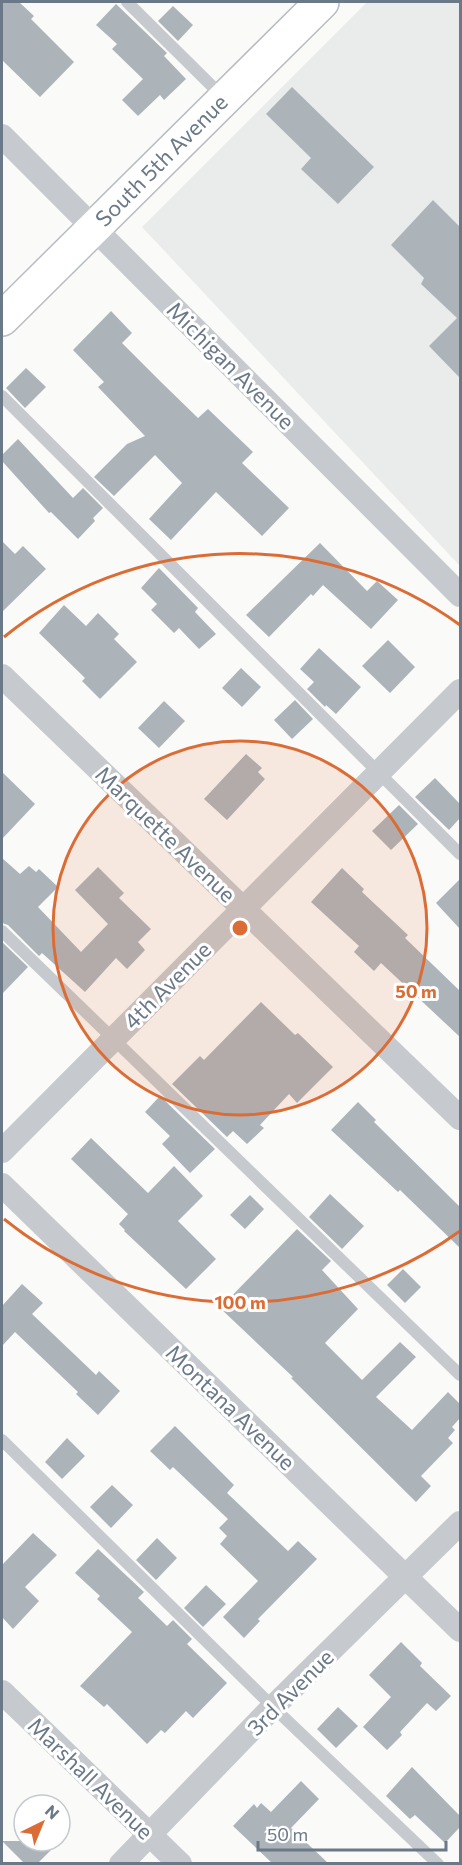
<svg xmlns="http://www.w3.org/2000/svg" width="462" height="1865" viewBox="0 0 462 1865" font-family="Commissioner,sans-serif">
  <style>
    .built { fill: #eaeceb }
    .building { fill: #acb4ba }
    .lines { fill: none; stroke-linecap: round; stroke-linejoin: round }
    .secondary-casing { stroke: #b8bdc1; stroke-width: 36 }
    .lane { stroke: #c6c9cd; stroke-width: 12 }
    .street { stroke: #c6c9cd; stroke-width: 24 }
    .secondary { stroke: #fff; stroke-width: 33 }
    .ring { fill: none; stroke: #dc6c35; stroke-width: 3 }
    .labels { text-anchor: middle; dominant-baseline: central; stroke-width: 6; stroke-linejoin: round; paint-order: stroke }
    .street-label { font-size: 22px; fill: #6a7887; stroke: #fff }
    .centre { fill: #dc6c35; stroke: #fff; stroke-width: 3 }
    .ring-label { font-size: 18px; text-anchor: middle; font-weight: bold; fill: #dc6c35; stroke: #fff; stroke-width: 6; stroke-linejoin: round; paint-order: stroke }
  </style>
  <rect width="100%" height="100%" fill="#fafaf8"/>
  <polygon class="built" points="367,2 460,2 460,566 142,227"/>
  <g class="building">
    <polygon points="2,2 19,2 34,16 31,19 74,62 40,97 2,60"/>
    <polygon points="116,4 167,53 164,56 186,79 164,100 160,95 138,116 122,100 143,79 112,49 117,44 96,25"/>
    <polygon points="173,6 193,25 178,41 158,21"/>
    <polygon points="292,87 374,167 338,204 301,169 311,158 266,114"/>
    <polygon points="433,200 460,227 460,378 429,346 457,318 421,284 424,278 391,245"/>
    <polygon points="111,311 132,333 122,343 161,382 198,418 208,409 253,452 242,463 289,508 262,536 216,492 171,540 149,519 182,483 155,455 114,496 94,477 127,444 145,436 98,387 104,382 73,350"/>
    <polygon points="26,368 46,387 25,408 6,388"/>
    <polygon points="18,439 73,498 83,488 103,508 93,518 95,521 78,539 51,512 49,513 2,461 2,455"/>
    <polygon points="2,541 15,554 23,546 46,569 2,612"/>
    <polygon points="320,543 367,591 377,581 398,600 371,629 323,585 313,596 311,594 269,637 246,615"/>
    <polygon points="159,568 198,608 195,612 216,634 199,649 179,628 174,633 151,610 157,604 141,588"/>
    <polygon points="64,605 86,626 98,613 119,634 114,639 137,662 100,699 82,681 85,678 39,633"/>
    <polygon points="388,640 415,667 390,693 362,666"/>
    <polygon points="319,648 361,687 336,714 326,705 325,707 307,689 314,682 300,669"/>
    <polygon points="241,668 261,687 242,707 222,688"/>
    <polygon points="295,700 313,719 292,739 274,720"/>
    <polygon points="164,701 185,721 159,748 138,728"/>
    <polygon points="246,754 262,768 258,772 265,779 227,820 204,799"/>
    <polygon points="2,772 35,804 2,839"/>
    <polygon points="435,778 460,804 460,818 449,830 415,797"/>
    <polygon points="399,805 418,824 391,850 372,831"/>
    <polygon points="2,858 20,874 29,866 36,872 39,869 58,887 38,907 81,952 108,924 75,890 98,867 124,893 119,898 151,929 138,942 145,950 127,969 116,958 85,992 42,953 39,956 8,925 2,923"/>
    <polygon points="342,868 364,889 362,892 408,935 405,938 460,991 460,1037 381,963 374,971 354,952 359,946 311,902"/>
    <polygon points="460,879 460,929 436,903"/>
    <polygon points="2,942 28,967 2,994"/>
    <polygon points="261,1002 295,1035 298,1033 333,1067 297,1103 289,1094 260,1125 264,1128 247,1144 233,1131 227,1137 172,1084 200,1056 204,1060"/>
    <polygon points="160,1096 215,1149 190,1173 162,1144 170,1136 145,1112"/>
    <polygon points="358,1102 376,1120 374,1122 460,1207 460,1248 400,1190 398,1192 331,1130"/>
    <polygon points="91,1138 148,1193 174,1166 203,1196 178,1221 216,1259 186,1289 124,1231 125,1230 119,1224 128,1214 71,1159"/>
    <polygon points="330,1194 364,1226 342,1249 309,1217"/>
    <polygon points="250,1195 264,1209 245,1229 230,1215"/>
    <polygon points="297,1229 331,1261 322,1270 358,1309 325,1343 362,1380 400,1342 416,1357 376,1397 412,1430 448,1392 460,1404 460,1418 452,1427 455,1430 448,1438 453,1443 421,1476 431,1486 416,1502 291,1378 293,1377 220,1308"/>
    <polygon points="403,1269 421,1287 405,1303 387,1285"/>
    <polygon points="22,1284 43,1303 32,1314 96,1375 99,1371 120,1391 98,1415 76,1394 78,1392 15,1332 2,1346 2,1306"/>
    <polygon points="175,1426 234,1485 227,1493 288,1551 298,1541 317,1559 258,1619 260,1621 244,1638 223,1617 258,1581 220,1544 227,1536 219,1528 228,1519 173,1467 170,1470 150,1451"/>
    <polygon points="67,1438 85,1456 62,1479 45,1462"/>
    <polygon points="112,1485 133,1505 111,1528 90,1507"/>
    <polygon points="33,1533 57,1555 25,1587 39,1601 13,1629 2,1617 2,1565"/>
    <polygon points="157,1538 177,1558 156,1580 136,1560"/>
    <polygon points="98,1549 144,1592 138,1598 167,1626 173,1620 192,1639 187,1644 227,1683 193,1718 186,1711 165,1733 161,1730 147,1744 107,1704 104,1707 80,1686 132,1632 97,1599 100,1596 75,1573"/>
    <polygon points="206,1585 226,1604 203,1627 184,1608"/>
    <polygon points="401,1642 422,1663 420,1666 451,1696 436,1711 427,1703 400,1732 402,1735 387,1750 363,1727 391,1697 369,1675"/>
    <polygon points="338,1707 358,1726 336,1748 317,1729"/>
    <polygon points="412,1767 460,1816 460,1827 445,1843 415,1815 410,1819 386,1796"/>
    <polygon points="301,1781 319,1799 291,1828 328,1863 272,1863 233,1826 254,1804 257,1808 261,1803 271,1812"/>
    <polygon points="2,1841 60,1841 38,1863 24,1863"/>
  </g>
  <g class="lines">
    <g class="secondary-casing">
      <polyline id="secondary" points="2,319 322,2"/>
    </g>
    <g class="lane">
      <polyline points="127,2 224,98"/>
      <polyline points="2,396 460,854"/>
      <polyline points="2,931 460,1375"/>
      <polyline points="2,1440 273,1707 438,1864"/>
    </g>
    <g class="street">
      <polyline points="2,136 460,595"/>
      <polyline points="2,676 460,1118"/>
      <polyline points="2,1151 460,691"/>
      <polyline points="2,1185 460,1630"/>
      <polyline points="2,1692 180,1864"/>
      <polyline points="121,1864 273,1707 460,1523"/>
    </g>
    <use href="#secondary" class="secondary"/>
  </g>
  <circle cx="240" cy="928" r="187" fill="#dc6c35" fill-opacity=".12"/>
  <g class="ring">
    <circle cx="240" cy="928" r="187"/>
    <path d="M460 1231A375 375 0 0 1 4 1219M4 637A375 375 0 0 1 460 625"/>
  </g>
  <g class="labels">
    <g class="street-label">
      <text transform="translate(161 160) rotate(-45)">South 5th Avenue</text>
      <text transform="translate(231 365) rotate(45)">Michigan Avenue</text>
      <text transform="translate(166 834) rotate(44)">Marquette Avenue</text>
      <text transform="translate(167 985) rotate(-45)">4th Avenue</text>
      <text transform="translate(231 1407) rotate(44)">Montana Avenue</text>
      <text transform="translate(290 1692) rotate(-45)">3rd Avenue</text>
      <text transform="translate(91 1778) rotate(44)">Marshall Avenue</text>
    </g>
  </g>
  <circle cx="240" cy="928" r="9" class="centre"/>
  <g class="ring-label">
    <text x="416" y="998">50 m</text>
    <text x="240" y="1309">100 m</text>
  </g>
  <rect width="462" height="1865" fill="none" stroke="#6a7887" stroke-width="6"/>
  <g transform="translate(42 1823) rotate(43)"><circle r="28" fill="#ffffff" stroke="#c3c9cf" stroke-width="1.5"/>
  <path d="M0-4.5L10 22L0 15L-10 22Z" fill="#dc6c35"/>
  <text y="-9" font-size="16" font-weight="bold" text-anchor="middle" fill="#6a7887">N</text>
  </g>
  <path d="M258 1841v9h188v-9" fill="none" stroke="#6a7887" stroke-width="3"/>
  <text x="267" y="1841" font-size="18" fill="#6a7887" stroke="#ffffff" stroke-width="4.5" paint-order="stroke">50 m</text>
</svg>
